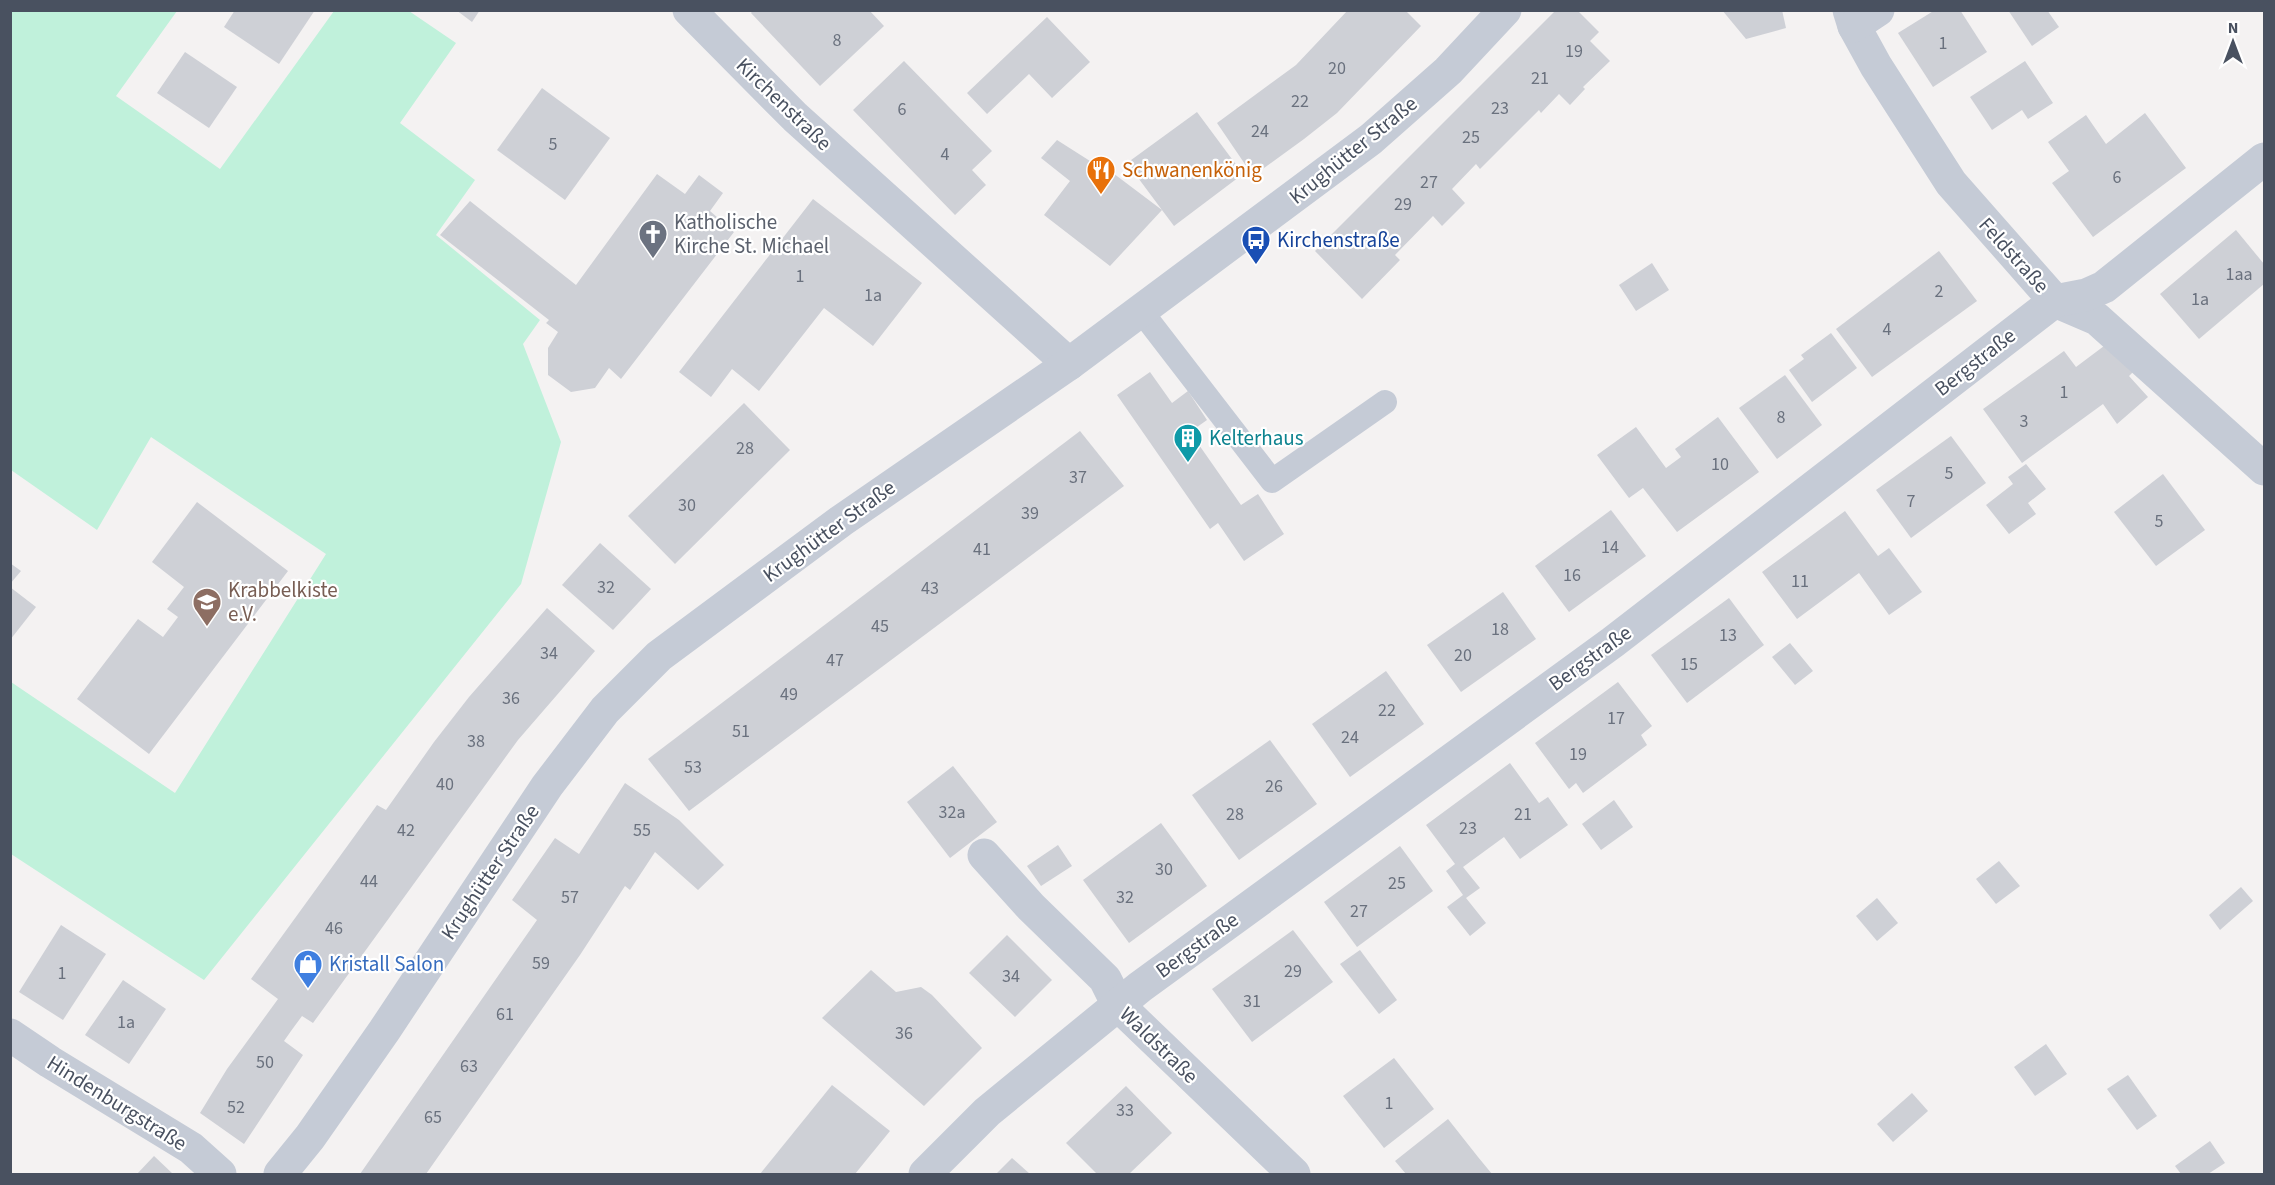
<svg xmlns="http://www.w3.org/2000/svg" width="2275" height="1185" viewBox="0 0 2275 1185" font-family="'Source Sans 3',sans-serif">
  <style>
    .green { fill: #c0f1db }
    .building { fill: #ced0d6 }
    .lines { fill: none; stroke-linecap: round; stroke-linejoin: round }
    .service { stroke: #c5cbd6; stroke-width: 24 }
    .minor { stroke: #c5cbd6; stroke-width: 33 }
    .labels { text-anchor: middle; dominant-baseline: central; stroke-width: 4.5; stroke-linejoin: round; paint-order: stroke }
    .number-label { font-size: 18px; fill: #6a717e }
    .street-label { font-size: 21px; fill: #495160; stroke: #fff }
    .food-label { font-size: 21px; fill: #c56008; stroke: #fff; text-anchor: start }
    .worship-label { font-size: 21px; fill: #5b616d; stroke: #fff; text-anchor: start }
    .transit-label { font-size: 21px; fill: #164399; stroke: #fff; text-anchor: start }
    .culture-label { font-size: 21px; fill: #0d838f; stroke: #fff; text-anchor: start }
    .education-label { font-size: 21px; fill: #785e54; stroke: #fff; text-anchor: start }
    .shop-label { font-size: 21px; fill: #366cbe; stroke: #fff; text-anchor: start }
  </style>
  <rect width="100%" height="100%" fill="#f4f2f2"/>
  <polygon class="green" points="11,10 177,11 116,96 220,169 334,11 409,11 456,43 400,123 475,180 436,235 540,320 523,344 561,442 521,584 204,980 11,854 11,682 175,793 326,554 151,437 97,530 11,470"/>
  <g class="building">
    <polygon points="235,10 315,10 279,64 224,27"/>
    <polygon points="456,10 480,10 472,22"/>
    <polygon points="753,10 869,10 884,26 820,86 751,13"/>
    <polygon points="1348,10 1405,10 1421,26 1337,113 1304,139 1253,176 1217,123 1296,65"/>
    <polygon points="1556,10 1577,10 1599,32 1590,41 1610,61 1583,87 1585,89 1570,105 1559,94 1541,113 1539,110 1480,169 1476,164 1452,189 1465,203 1442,226 1433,216 1395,255 1400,260 1362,299 1315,251"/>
    <polygon points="1722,10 1782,10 1786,28 1746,39"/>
    <polygon points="1935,10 1960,10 1987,52 1933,87 1898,33"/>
    <polygon points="2008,10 2047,10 2059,27 2032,46"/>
    <polygon points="1047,17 1090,62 1052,98 1029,74 987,114 967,93"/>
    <polygon points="185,52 237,87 209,128 157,93"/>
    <polygon points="904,61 992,151 972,170 986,185 955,215 853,110"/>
    <polygon points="2025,61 2053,103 2028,119 2022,110 1992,130 1970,97"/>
    <polygon points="542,88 610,138 565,200 497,150"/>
    <polygon points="1197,112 1243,174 1174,226 1162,210 1110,266 1044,215 1070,181 1041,158 1057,140 1090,161 1093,158 1162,210 1127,163"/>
    <polygon points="2145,113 2186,168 2093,237 2052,183 2069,171 2048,142 2086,115 2106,144"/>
    <polygon points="657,174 685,194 699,175 723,193 710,211 734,232 621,379 609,368 595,388 571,392 548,375 548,348 558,332 546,323 549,320 440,235 470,201 576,285"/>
    <polygon points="813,199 922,283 873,346 824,308 759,391 732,369 711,397 679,372"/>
    <polygon points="2236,230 2264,264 2264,284 2199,339 2160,294"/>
    <polygon points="1939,251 1977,301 1872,377 1836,329"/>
    <polygon points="1652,263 1669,290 1636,311 1619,285"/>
    <polygon points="1831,333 1857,368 1812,402 1789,370 1804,359 1801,355"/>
    <polygon points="2104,346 2134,371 2129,376 2148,397 2117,424 2103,404 2022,463 1983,409 2064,351 2076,367"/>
    <polygon points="1150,372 1172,403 1188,391 1207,420 1190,432 1241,505 1258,494 1284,534 1244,561 1218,523 1210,529 1117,395"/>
    <polygon points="1785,375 1822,425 1777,459 1739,408"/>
    <polygon points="744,403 790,450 675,564 628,516"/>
    <polygon points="1718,417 1759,472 1677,532 1643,488 1629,498 1597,455 1636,427 1666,468 1681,457 1675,449"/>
    <polygon points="1080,431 1124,486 689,811 648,759"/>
    <polygon points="1951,436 1986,483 1911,538 1876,490"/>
    <polygon points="2026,464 2046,489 2028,503 2036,514 2009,534 1986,505 2013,484 2008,477"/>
    <polygon points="2163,474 2205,530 2156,566 2114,512"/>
    <polygon points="197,502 288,571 149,754 77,699 138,619 163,637 178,617 167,609 184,587 152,562"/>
    <polygon points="1611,510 1646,556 1569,612 1535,566"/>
    <polygon points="1845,511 1878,556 1889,548 1922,592 1889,615 1859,573 1797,619 1762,572"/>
    <polygon points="600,543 651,589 613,630 562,585"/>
    <polygon points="10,563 21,571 10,584"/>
    <polygon points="10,587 36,607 10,640"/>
    <polygon points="1503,592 1536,639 1461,692 1427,645"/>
    <polygon points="1729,598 1764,645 1687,703 1651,655"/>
    <polygon points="547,608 595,651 518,740 313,1023 302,1016 291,1031 284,1041 303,1055 244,1144 200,1113 227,1069 278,999 251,979 377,805 386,810 434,742 469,697"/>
    <polygon points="1790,643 1813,671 1795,685 1772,657"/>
    <polygon points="1386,671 1424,724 1350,777 1312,724"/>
    <polygon points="1618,682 1652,726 1641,735 1647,745 1583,793 1576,783 1569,789 1535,743"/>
    <polygon points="1270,740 1317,804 1239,860 1192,795"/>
    <polygon points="1510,763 1539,803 1548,797 1568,825 1520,859 1504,837 1463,867 1480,888 1466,898 1486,923 1470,936 1447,907 1463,895 1446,871 1455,864 1426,825"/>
    <polygon points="953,766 997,822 950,858 907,802"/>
    <polygon points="625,783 679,820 724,865 698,890 655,852 630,890 625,886 580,955 426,1174 360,1174 537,920 512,900 555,838 579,854"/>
    <polygon points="1614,800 1633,827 1601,850 1582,824"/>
    <polygon points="1161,823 1207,886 1129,943 1083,880"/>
    <polygon points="1058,845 1072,866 1041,886 1027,866"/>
    <polygon points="1400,846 1433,891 1357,947 1324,902"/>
    <polygon points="1999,861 2020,886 1996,904 1976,879"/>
    <polygon points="2241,887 2253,901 2220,930 2209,915"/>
    <polygon points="1877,898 1898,923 1877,941 1856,916"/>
    <polygon points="61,925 106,954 63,1020 19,992"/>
    <polygon points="1293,930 1333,982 1252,1042 1212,989"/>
    <polygon points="1007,935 1052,980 1015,1017 969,973"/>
    <polygon points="1360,950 1397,1000 1379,1014 1340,964"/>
    <polygon points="871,970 896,992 921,987 932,995 982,1048 924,1106 822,1018"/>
    <polygon points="123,980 166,1009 129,1064 85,1035"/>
    <polygon points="2046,1044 2067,1074 2035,1096 2014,1067"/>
    <polygon points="1394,1058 1434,1109 1384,1148 1343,1096"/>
    <polygon points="2128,1075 2157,1116 2137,1130 2107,1089"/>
    <polygon points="832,1085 890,1131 855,1174 760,1174"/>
    <polygon points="1126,1086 1172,1133 1129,1174 1097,1174 1066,1143"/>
    <polygon points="1912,1093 1928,1111 1893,1142 1877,1124"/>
    <polygon points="1448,1119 1478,1157 1492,1174 1406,1174 1395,1161"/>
    <polygon points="2210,1141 2225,1163 2208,1174 2181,1174 2175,1166"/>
    <polygon points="154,1156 173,1174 137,1174"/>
    <polygon points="1012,1158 1030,1174 996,1174"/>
  </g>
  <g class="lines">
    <polyline class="service" points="1141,311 1272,481 1385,402"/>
    <g class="minor">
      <polyline points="689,10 795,117 1069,364"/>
      <polyline points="1849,10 1854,26 1876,66 1951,183 2055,301 2097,319 2264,469"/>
      <polyline points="1854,26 1878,10"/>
      <polyline points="984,855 1031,907 1105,979 1118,1005 1294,1174"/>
      <polyline points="10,1035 50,1062 191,1148 220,1174"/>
      <polyline points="280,1174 310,1137 384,1031 547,786 605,710 659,656 841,521 1069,364 1371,139 1448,71 1505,10"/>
      <polyline points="925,1174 987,1112 1140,987 1613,642 2055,301 2086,295 2104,287 2264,159"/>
    </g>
  </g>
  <defs>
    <g id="restaurant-pin" transform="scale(1.5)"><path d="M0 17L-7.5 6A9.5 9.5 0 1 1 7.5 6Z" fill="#e8710a" stroke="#fff"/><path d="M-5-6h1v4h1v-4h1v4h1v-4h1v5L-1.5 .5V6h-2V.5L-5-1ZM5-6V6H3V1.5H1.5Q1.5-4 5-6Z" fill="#fff"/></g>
    <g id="church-pin" transform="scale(1.5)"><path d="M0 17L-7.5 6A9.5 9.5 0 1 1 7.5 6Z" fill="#6b7280" stroke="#fff"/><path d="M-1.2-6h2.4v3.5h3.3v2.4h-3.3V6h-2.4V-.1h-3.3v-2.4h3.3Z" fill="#fff"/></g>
    <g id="bus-pin" transform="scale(1.5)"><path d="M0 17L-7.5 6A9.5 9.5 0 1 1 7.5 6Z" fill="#1a4fb4" stroke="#fff"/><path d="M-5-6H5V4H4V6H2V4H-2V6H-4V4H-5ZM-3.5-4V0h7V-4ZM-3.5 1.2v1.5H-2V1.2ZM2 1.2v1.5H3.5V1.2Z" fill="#fff"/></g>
    <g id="building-pin" transform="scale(1.5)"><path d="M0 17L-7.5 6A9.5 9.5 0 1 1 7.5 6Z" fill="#0f9aa8" stroke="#fff"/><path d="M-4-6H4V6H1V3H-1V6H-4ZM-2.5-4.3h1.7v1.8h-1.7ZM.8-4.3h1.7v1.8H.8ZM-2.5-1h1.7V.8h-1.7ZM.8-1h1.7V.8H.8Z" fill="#fff"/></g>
    <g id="school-pin" transform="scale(1.5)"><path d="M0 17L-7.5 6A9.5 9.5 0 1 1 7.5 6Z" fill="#8d6e63" stroke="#fff"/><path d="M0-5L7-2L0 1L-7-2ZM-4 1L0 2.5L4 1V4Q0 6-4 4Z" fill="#fff"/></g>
    <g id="shop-pin" transform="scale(1.5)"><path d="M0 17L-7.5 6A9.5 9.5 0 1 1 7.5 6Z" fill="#3f7fe0" stroke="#fff"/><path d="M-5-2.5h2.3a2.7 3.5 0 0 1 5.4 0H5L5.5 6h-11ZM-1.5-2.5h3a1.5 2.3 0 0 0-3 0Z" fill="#fff"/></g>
  </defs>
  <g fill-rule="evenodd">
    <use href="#restaurant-pin" x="1101" y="170"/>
    <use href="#church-pin" x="653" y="234"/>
    <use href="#bus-pin" x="1256" y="240"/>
    <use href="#building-pin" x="1188" y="438"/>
    <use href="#school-pin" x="207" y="602"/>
    <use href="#shop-pin" x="308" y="964"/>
  </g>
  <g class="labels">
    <g class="number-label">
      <text x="837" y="40">8</text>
      <text x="1943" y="43">1</text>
      <text x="1574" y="51">19</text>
      <text x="1337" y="68">20</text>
      <text x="1540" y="78">21</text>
      <text x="1300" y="101">22</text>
      <text x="1500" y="108">23</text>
      <text x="902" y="109">6</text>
      <text x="1260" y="131">24</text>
      <text x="1471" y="137">25</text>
      <text x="553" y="144">5</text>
      <text x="945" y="154">4</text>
      <text x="2117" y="177">6</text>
      <text x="1429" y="182">27</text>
      <text x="1403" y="204">29</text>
      <text x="2239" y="274">1aa</text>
      <text x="800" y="276">1</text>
      <text x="1939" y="291">2</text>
      <text x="873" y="295">1a</text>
      <text x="2200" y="299">1a</text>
      <text x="1887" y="329">4</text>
      <text x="2064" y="392">1</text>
      <text x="1781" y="417">8</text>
      <text x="2024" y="421">3</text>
      <text x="745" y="448">28</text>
      <text x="1720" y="464">10</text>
      <text x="1949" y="473">5</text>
      <text x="1078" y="477">37</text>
      <text x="1911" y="501">7</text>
      <text x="687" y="505">30</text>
      <text x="1030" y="513">39</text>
      <text x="2159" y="521">5</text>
      <text x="1610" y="547">14</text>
      <text x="982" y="549">41</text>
      <text x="1572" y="575">16</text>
      <text x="1800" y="581">11</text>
      <text x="606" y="587">32</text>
      <text x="930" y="588">43</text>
      <text x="880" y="626">45</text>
      <text x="1500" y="629">18</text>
      <text x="1728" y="635">13</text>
      <text x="549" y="653">34</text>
      <text x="1463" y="655">20</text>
      <text x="835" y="660">47</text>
      <text x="1689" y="664">15</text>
      <text x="789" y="694">49</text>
      <text x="511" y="698">36</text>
      <text x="1387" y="710">22</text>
      <text x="1616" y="718">17</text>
      <text x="741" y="731">51</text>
      <text x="1350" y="737">24</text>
      <text x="476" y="741">38</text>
      <text x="1578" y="754">19</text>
      <text x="693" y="767">53</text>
      <text x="445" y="784">40</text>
      <text x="1274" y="786">26</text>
      <text x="952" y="812">32a</text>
      <text x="1235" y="814">28</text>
      <text x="1523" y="814">21</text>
      <text x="1468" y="828">23</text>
      <text x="406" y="830">42</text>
      <text x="642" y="830">55</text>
      <text x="1164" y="869">30</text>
      <text x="369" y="881">44</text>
      <text x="1397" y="883">25</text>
      <text x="570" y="897">57</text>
      <text x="1125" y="897">32</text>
      <text x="1359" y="911">27</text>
      <text x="334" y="928">46</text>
      <text x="541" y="963">59</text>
      <text x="1293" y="971">29</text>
      <text x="62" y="973">1</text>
      <text x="1011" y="976">34</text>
      <text x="1252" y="1001">31</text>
      <text x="505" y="1014">61</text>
      <text x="126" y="1022">1a</text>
      <text x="904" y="1033">36</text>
      <text x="265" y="1062">50</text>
      <text x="469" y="1066">63</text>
      <text x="1389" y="1103">1</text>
      <text x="236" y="1107">52</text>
      <text x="1125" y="1110">33</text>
      <text x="433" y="1117">65</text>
    </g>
    <g class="street-label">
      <text transform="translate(784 104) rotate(44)">Kirchenstraße</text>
      <text transform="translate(1353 150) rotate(-39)">Krughütter Straße</text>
      <text transform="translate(2014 255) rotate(48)">Feldstraße</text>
      <text transform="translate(1975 362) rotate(-38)">Bergstraße</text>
      <text transform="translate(829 531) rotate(-36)">Krughütter Straße</text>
      <text transform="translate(1590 658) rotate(-36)">Bergstraße</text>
      <text transform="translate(490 872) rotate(-56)">Krughütter Straße</text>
      <text transform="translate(1197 945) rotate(-36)">Bergstraße</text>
      <text transform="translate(1159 1045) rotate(44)">Waldstraße</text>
      <text transform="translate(117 1103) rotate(32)">Hindenburgstraße</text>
    </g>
    <g class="food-label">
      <text x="1122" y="170">Schwanenkönig</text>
    </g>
    <g class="worship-label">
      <text x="674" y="222">Katholische<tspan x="674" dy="24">Kirche St. Michael</tspan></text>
    </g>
    <g class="transit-label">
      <text x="1277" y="240">Kirchenstraße</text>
    </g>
    <g class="culture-label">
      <text x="1209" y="438">Kelterhaus</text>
    </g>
    <g class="education-label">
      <text x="228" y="590">Krabbelkiste<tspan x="228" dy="24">e.V.</tspan></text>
    </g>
    <g class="shop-label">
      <text x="329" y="964">Kristall Salon</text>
    </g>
  </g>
  <rect width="2275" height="1185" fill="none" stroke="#495160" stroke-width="24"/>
  <g transform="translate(2233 42)" stroke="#ffffff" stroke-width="4.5" paint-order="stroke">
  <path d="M0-4.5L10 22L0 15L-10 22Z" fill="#495160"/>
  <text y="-9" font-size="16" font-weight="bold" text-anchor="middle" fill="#495160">N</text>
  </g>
</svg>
